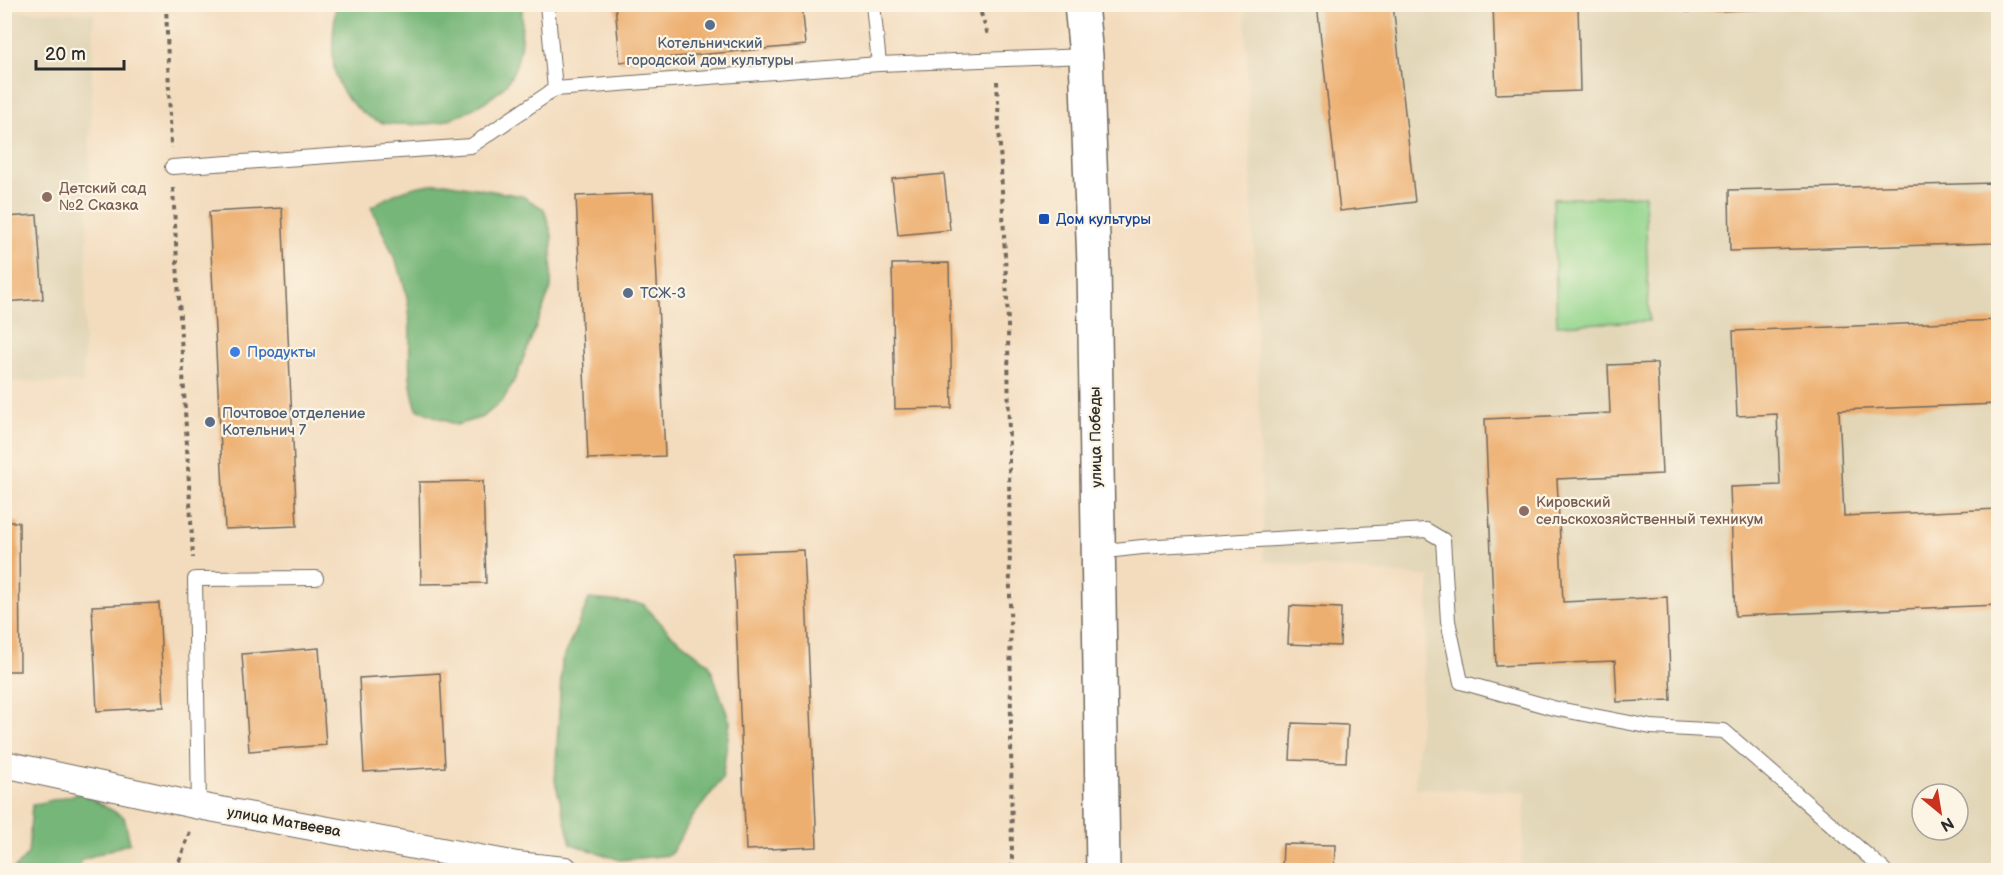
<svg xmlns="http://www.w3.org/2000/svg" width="2003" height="875" viewBox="0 0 2003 875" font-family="'Balsamiq Sans',sans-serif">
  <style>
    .built { fill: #e2d6b7; fill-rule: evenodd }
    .green { fill: #93d58c; stroke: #5f805c; stroke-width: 1.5 }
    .forest { fill: #76b678; stroke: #507052; stroke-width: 1.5 }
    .building { fill: #edaf70 }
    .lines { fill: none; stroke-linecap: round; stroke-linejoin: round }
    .service-casing { stroke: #71695e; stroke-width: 16 }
    .minor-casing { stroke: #71695e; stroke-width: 28 }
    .trunk-casing { stroke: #71695e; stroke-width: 36 }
    .path { stroke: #71695e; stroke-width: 4; stroke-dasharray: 4.5 4.5; stroke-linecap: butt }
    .service { stroke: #fff; stroke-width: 14 }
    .minor { stroke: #fff; stroke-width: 26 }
    .trunk { stroke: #fff; stroke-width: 33 }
    .service-dot { fill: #5c6f8a; stroke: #fcf5e5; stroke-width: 2 }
    .education-dot { fill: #8d6e63; stroke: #fcf5e5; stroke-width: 2 }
    .transit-dot { fill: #1a4fb4; stroke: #fcf5e5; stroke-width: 2 }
    .shop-dot { fill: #3f7fe0; stroke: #fcf5e5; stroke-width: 2 }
    .labels { text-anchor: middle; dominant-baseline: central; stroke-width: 4.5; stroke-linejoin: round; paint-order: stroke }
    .service-label { font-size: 15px; fill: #4e5e75; stroke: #fcf5e5; text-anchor: start }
    .education-label { font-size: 15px; fill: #785e54; stroke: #fcf5e5; text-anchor: start }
    .transit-label { font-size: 15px; fill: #164399; stroke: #fcf5e5; text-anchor: start }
    .shop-label { font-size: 15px; fill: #366cbe; stroke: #fcf5e5; text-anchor: start }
    .street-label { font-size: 15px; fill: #2b2b2b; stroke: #fcf5e5 }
  </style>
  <rect width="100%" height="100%" fill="#fcf5e5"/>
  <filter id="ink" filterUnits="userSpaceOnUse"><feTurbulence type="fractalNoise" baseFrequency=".0167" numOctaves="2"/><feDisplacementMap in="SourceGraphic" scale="12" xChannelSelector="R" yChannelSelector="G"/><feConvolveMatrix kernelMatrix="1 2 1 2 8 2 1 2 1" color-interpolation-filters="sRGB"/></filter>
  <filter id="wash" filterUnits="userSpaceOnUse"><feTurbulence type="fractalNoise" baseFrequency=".008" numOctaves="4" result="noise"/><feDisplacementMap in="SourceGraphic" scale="24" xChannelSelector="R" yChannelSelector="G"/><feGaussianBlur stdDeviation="1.35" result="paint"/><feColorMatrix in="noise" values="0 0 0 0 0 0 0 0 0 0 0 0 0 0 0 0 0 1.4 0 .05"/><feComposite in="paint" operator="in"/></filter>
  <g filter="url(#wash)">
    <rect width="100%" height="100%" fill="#f3dcbe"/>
    <g class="built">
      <path d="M 1245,5 L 1998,5 L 1998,870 L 1521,870 L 1526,792 L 1415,788 L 1430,577 L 1264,561 ZM 1922,794 L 1958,794 L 1958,830 L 1922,830 Z"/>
      <polygon points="5,11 94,13 83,383 5,381"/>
    </g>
    <polygon class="green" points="1645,195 1649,321 1557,325 1553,199"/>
    <g class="forest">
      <path d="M 336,5 L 522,5 C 522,30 523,63 506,84 C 494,100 454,120 435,123 C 425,125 388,125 380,122 C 365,117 350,103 342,90 C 327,66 334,31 336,5 Z"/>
      <path d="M 445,183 L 522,196 L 544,209 L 552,235 L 551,288 L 516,377 L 503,400 L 483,417 L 456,425 L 417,409 C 403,369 414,342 408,303 C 403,270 385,238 371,207 C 396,191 416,184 445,183 Z"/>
      <polygon points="589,599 643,604 671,634 709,664 730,722 722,779 692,818 670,855 620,860 571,844 555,781 562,661"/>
      <polygon points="81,793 124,817 130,843 81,860 80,870 13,870 28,854 32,805"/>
    </g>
    <g id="blocks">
      <g class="building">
        <polygon points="615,4 802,4 806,45 620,62"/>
        <polygon points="1317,4 1393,4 1415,202 1340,211"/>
        <polygon points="1493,4 1578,4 1580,91 1496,94"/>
        <polygon points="1686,4 1801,4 1801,8 1686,12"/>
        <polygon points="944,174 950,230 898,235 892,179"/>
        <polygon points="1994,183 1995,243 1730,251 1729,190"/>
        <polygon points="653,193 665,456 588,459 576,196"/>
        <polygon points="282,208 297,526 225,529 209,212"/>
        <polygon points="37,215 43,299 4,302 4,217"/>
        <polygon points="949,263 952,408 895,409 892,264"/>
        <polygon points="1998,320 1998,404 1839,410 1844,516 1998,509 1998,605 1735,616 1730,487 1780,485 1777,414 1737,416 1733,331"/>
        <polygon points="1657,363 1662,474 1557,479 1563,602 1667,597 1671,700 1617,702 1615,661 1496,666 1485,419 1610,413 1608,365"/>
        <polygon points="483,481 486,583 421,584 419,482"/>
        <polygon points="5,522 19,522 20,671 5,671"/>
        <polygon points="804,550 817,847 746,850 733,553"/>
        <polygon points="159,603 164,707 97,711 92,606"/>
        <polygon points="1290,606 1341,608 1340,646 1288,644"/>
        <polygon points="319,648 326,745 249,751 242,654"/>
        <polygon points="440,673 445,767 364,772 359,678"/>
        <polygon points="1292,723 1348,725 1346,762 1290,760"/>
        <polygon points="1283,844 1335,845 1334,870 1282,870"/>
      </g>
    </g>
  </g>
  <g filter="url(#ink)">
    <use href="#blocks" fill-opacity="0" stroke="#71695e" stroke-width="1.5"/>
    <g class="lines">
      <g class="service-casing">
        <g id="service">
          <polyline points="547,4 555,89"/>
          <polyline points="873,4 879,64"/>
          <polyline points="172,167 471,146 555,89 879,64 1086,56"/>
          <polyline points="1097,552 1142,547 1426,530 1443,540 1448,621 1461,682 1553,708 1651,727 1724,731 1884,870"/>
          <polyline points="199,806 195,579 316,578"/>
        </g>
      </g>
      <g class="minor-casing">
        <polyline id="minor" points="4,764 199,806 517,865 565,870"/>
      </g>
      <g class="trunk-casing">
        <polyline id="trunk" points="1081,4 1086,56 1094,264 1103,870"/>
      </g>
      <g class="path">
        <polyline points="166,4 171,148"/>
        <polyline points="978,4 989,38"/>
        <polyline points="997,81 1008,322 1012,870"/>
        <polyline points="173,188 193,558"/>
        <polyline points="176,870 190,832"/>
      </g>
      <use href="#service" class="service"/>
      <use href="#minor" class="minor"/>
      <use href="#trunk" class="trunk"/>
    </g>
  </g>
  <g class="service-dot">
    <circle cx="710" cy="25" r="6"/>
    <circle cx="628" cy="293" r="6"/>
    <circle cx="210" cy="422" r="6"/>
  </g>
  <g class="education-dot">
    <circle cx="47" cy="197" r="6"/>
    <circle cx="1524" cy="511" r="6"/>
  </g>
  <rect class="transit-dot" x="1038" y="213" width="12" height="12" rx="3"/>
  <circle class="shop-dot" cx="235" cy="352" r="6"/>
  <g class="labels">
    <g class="service-label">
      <text x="710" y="43" text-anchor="middle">Котельничский<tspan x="710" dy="17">городской дом культуры</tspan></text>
      <text x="640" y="293">ТСЖ-3</text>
      <text x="222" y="413">Почтовое отделение<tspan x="222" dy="17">Котельнич 7</tspan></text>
    </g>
    <g class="education-label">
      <text x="59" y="188">Детский сад<tspan x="59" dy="17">№2 Сказка</tspan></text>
      <text x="1536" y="502">Кировский<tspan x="1536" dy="17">сельскохозяйственный техникум</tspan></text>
    </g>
    <g class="transit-label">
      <text x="1056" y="219">Дом культуры</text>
    </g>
    <g class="shop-label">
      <text x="247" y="352">Продукты</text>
    </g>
    <g class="street-label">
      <text transform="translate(1096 437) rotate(-91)">улица Победы</text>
      <text transform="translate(284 822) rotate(10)">улица Матвеева</text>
    </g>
  </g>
  <rect width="2003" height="875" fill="none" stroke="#fcf5e5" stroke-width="24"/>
  <g transform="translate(1940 812) rotate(150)"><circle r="28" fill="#fcf5e5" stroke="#a8a49b" stroke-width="1.5"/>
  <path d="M0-4.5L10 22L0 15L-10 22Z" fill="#c8321e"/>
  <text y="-9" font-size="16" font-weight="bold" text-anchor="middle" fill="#2b2b2b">N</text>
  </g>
  <path d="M36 60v9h88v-9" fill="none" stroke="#2b2b2b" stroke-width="3"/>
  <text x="45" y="60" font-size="18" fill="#2b2b2b" stroke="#fcf5e5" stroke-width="4.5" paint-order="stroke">20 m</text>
</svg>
